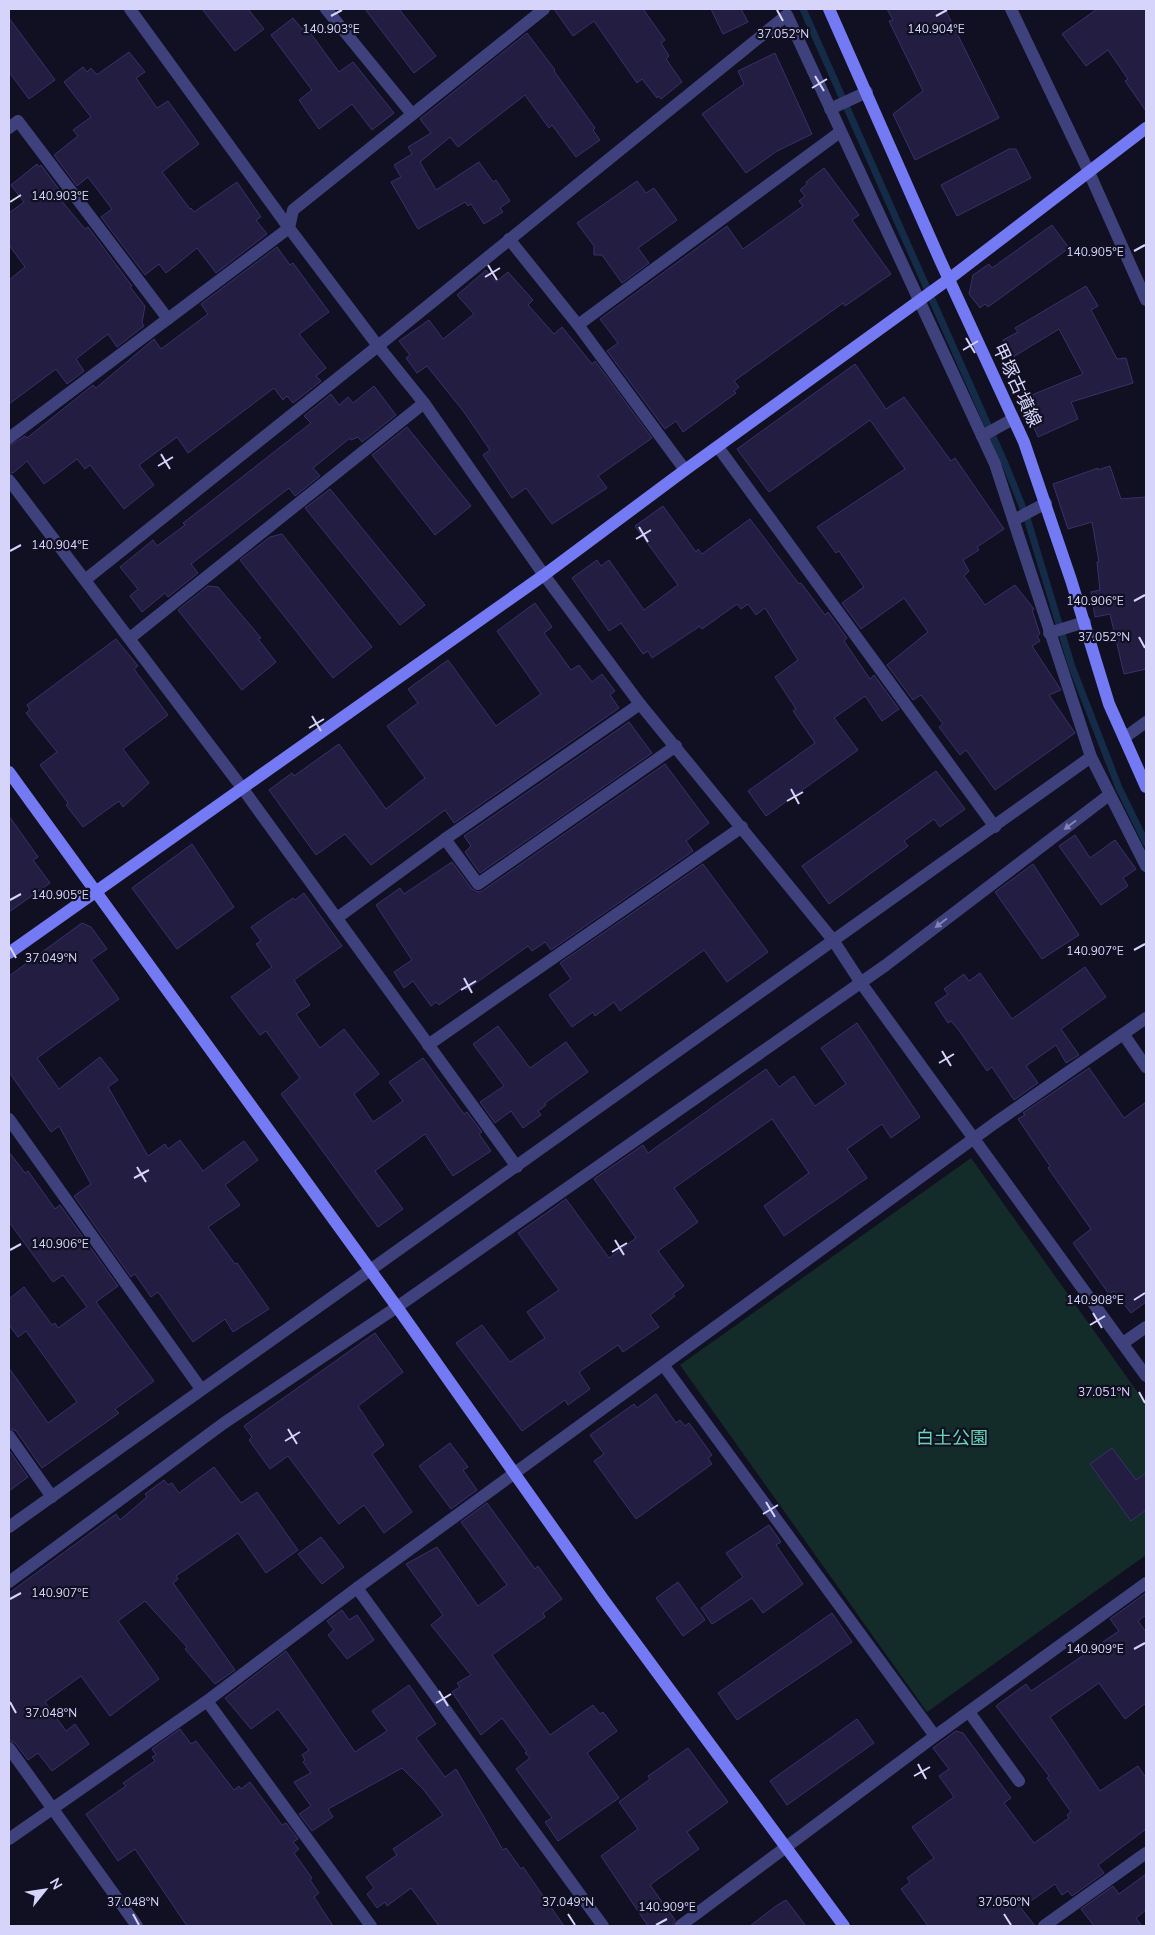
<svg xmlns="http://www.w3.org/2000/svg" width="1155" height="1935" viewBox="0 0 1155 1935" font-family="'Nunito Sans','Noto Sans JP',sans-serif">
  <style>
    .green { fill: #132b29 }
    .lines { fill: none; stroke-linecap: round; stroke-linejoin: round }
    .stream { stroke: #142c48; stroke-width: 7 }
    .building { fill: #221d41; stroke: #38316b }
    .street { stroke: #3f417d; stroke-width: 12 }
    .secondary { stroke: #737af3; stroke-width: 12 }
    .oneway { fill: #8383b6 }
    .ticks { fill: none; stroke: #d6d4fb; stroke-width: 2 }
    .labels { text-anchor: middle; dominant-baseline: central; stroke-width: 4.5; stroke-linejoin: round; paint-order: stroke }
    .street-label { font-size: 18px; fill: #d6d4fb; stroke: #111022 }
    .park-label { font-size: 18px; fill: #66d5b1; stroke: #111022 }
    .ticks-label { font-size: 12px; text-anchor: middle; fill: #d6d4fb; stroke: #111022; stroke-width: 4.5; stroke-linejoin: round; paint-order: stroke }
  </style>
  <rect width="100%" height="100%" fill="#111022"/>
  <polygon class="green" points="971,1158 1146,1404 1146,1555 927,1712 680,1365"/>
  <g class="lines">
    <polyline class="stream" points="803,9 1006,466 1027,518 1072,667 1119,788 1146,843"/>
  </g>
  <g class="building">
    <polygon points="202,9 248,9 264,29 235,51"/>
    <polygon points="365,9 399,9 436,56 414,73"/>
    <polygon points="554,9 643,9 665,40 661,43 669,56 666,59 682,82 661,99 659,96 657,98 642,79 637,83 594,21 573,36"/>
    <polygon points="711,9 741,9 748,22 723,34"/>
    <polygon points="887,9 945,9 999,118 915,160 893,114 923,91 889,21 893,20"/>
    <polygon points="1097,9 1146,9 1146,111 1125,81 1128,79 1108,50 1086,66 1062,34"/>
    <polygon points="9,18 55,80 29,99 9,72"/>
    <polygon points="293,18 302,29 306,27 339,72 353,62 394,113 372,130 352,104 319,129 299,100 312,90 271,35"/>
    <polygon points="527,33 555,70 554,71 595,128 593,130 600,140 576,157 552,125 549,128 525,95 458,147 450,137 420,162 436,190 479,162 493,182 496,180 510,201 500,208 503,212 484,224 471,204 468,206 465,202 418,229 391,182 401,177 394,165 412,154 408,147 431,133 420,119"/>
    <polygon points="129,52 145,72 136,78 157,108 168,101 199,144 162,172 190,209 191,208 194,212 237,182 261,217 256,220 267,234 216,273 197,248 166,273 159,264 145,275 101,217 112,209 88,177 77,186 54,155 78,136 73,130 91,117 64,82 83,67 87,72 91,68 96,74 98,74"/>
    <polygon points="775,53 812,134 777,151 746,173 702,114 744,84 738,71"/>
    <polygon points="1009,149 1016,149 1031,178 957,216 941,185"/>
    <polygon points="37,164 39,167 41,165 64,196 60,199 85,229 88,227 132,286 130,287 145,306 142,323 144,326 117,347 108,334 76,359 84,371 67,384 56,369 9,404 9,280 25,267 9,245 9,213 24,202 11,185"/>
    <polygon points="824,168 859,215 852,220 891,274 845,306 843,303 734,381 739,387 734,391 736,393 683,432 676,421 665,429 607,351 618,343 600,319 727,226 743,249 803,206 799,201 805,196 800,190 807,184 806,182"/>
    <polygon points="637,181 646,193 654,188 677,220 638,248 649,263 622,283 602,255 594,255 594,246 577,223"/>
    <polygon points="1052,225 1069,248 988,307 985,304 980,308 969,294 973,275 989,264 992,268"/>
    <polygon points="277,247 290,265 293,263 329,312 299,334 326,368 316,376 321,381 293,403 287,396 283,400 274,388 188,453 177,437 139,465 154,485 124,509 90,465 85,469 77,459 44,484 27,461 13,473 9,472 9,446 25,436 27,438 93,385 96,388 154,339 161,349 208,314 201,304"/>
    <polygon points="486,270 496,282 508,272 533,300 528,305 554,334 562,327 592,364 595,361 652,438 598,476 607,488 552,524 526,488 512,498 483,455 490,450 464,412 427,366 417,373 406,358 410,355 399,341 429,320 443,339 474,314 457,295"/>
    <polygon points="1086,286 1098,306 1091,310 1117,359 1126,358 1133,383 1071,402 1078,419 1038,437 1022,399 1083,374 1059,329 1013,357 1003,340 1018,332 1015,328"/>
    <polygon points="855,364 886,409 904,397 951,461 955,458 1004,529 977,547 979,550 963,560 969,571 964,576 985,605 1015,585 1034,609 1032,610 1040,634 1037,636 1040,641 1032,646 1061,690 1049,695 1075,733 995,790 966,750 960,755 939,727 943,724 921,695 913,700 887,665 928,632 904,598 861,629 842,603 864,587 839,551 836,553 817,527 905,469 870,420 769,492 737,449"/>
    <polygon points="374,386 396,415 362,442 358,437 351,440 350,438 313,468 320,476 295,496 289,488 191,564 198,573 168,597 165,593 142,612 130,596 138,589 120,567 153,540 157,546 185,525 183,523 209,503 311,423 304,416 331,394 339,405 348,397 353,403"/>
    <polygon points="407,427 471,506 435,535 372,455"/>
    <polygon points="1110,466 1121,499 1146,497 1146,669 1124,674 1110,614 1095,617 1091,592 1100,590 1097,562 1099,562 1092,522 1068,529 1053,484 1098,468 1098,470"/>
    <polygon points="330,489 425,605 400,625 305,508"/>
    <polygon points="663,506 696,552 698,549 702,554 750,519 799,584 801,583 825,615 828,612 847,638 844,641 870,679 874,675 899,709 882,721 865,696 834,718 858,750 766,816 748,791 815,743 793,711 796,709 775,677 798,660 765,608 756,615 748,604 741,609 737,604 702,629 700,626 652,658 648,651 643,654 621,623 609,631 572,578 597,560 601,566 609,560 644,610 678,585 635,526"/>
    <polygon points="282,534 372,647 333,678 240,560 270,537"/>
    <polygon points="208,586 218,587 261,638 258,639 276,662 242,690 178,610"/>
    <polygon points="535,603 552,627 544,633 571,670 579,665 592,682 602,674 615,691 610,695 619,708 454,823 445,810 371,865 345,834 316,855 269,790 292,773 294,776 339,744 386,809 425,778 387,726 418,703 408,689 448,660 496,726 541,694 497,631"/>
    <polygon points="116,639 138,666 134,669 168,715 123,749 149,783 123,807 119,801 83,827 66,805 68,803 40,765 57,752 26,713 30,710 27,705"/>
    <polygon points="629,722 652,753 480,873 465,852 471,846 464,836"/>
    <polygon points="665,764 709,823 686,841 693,851 551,950 545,942 532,951 528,946 466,990 464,987 439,1005 436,1002 431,1006 413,981 404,988 394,972 412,960 376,905 400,888 404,894 452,862 472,889 478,892 482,891"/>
    <polygon points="936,771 965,809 940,827 934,819 904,841 908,846 829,904 802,866"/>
    <polygon points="9,816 38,857 33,860 50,883 9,912"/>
    <polygon points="1075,835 1090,858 1115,840 1136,869 1123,878 1128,886 1101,905 1059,846"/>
    <polygon points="192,844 234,907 177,949 132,888"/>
    <polygon points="703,864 768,952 727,982 704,950 620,1011 614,1002 595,1016 593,1012 572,1027 549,995 571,979 560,963"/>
    <polygon points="1033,864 1079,935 1042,959 995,892"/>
    <polygon points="304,893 342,946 294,980 310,1005 296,1014 320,1048 344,1029 379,1074 354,1094 373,1122 403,1101 389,1082 423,1058 464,1114 467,1112 482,1132 479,1134 491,1151 453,1176 425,1134 375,1171 403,1209 378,1227 281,1094 300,1078 266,1031 260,1035 231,997 272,967 256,944 261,941 251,927 293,898 295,900"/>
    <polygon points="82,923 91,927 107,949 91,960 119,999 37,1058 59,1089 100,1057 118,1080 108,1087 148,1156 165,1144 168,1149 180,1140 203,1171 244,1141 258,1160 225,1185 240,1205 208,1227 235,1264 237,1263 269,1309 233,1332 225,1319 193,1342 158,1292 151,1297 135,1274 131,1277 74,1196 91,1184 59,1126 51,1132 9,1072 9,976"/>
    <polygon points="1085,967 1106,997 1061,1029 1079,1055 1066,1063 1056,1045 1026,1066 1038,1083 1014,1100 992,1067 987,1071 958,1029 951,1021 948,1023 935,1003 948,994 944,989 964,974 969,981 980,973 1012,1019"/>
    <polygon points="857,1023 920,1117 891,1138 882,1124 847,1149 867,1178 784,1236 764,1206 809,1173 772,1119 674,1188 698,1222 658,1251 684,1286 673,1294 675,1296 650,1315 659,1327 623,1352 618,1345 579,1372 590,1389 568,1405 565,1400 522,1431 456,1343 482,1325 510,1362 545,1338 527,1312 559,1290 518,1233 566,1199 609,1258 636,1238 594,1179 643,1145 648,1153 766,1069 779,1087 794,1076 815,1106 846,1084 821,1048"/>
    <polygon points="498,1026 530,1068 566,1042 588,1072 545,1103 546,1105 538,1111 541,1115 523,1128 511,1111 495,1123 480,1102 504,1086 473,1044"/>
    <polygon points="1089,1068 1124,1118 1146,1102 1146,1302 1131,1313 1114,1291 1109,1294 1073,1243 1091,1229 1048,1168 1050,1166 1018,1119 1025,1115 1023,1113"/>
    <polygon points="9,1152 25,1173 28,1171 55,1209 60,1205 118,1286 96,1302 154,1381 115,1409 119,1413 42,1468 16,1431 9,1428 9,1368 48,1423 77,1402 26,1331 18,1337 9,1325 9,1299 24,1287 52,1325 55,1323 58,1328 87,1307 63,1275 53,1282 9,1222"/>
    <polygon points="375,1333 403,1372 358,1406 384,1445 372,1454 412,1512 384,1533 364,1505 339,1524 288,1456 270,1469 249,1440 252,1437 244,1426"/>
    <polygon points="656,1394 676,1423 680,1420 685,1426 689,1423 712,1455 708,1458 712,1464 636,1519 594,1461 604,1454 590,1435 634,1404 637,1408"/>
    <polygon points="450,1443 468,1467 463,1470 477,1490 451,1509 419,1466"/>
    <polygon points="1112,1448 1136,1480 1146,1473 1146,1510 1131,1521 1090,1464"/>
    <polygon points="9,1450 28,1477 9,1491"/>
    <polygon points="214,1467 241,1503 257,1492 298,1550 266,1573 238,1533 176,1576 178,1579 173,1583 235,1670 215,1684 185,1649 187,1647 145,1601 118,1621 159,1679 110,1716 81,1676 45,1702 66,1731 75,1724 89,1744 52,1771 38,1753 28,1760 15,1743 9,1740 9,1593 116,1514 120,1520 147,1497 145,1494 164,1480 168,1485 172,1483 179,1493"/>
    <polygon points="487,1503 535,1569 538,1566 562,1599 543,1613 545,1617 492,1655 550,1735 593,1705 600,1714 603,1712 617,1731 587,1753 619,1798 558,1841 545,1822 552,1818 516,1769 530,1758 525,1753 527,1752 502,1718 481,1735 452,1692 460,1687 457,1683 471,1675 431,1625 443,1615 406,1564 437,1547 478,1606 507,1585 461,1522"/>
    <polygon points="769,1525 781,1542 776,1545 803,1584 763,1613 752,1598 712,1624 701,1608 743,1577 726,1553"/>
    <polygon points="321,1537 344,1567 322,1584 298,1554"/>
    <polygon points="678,1582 705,1620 683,1636 656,1598"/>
    <polygon points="1146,1593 1146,1615 1138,1621 1146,1632 1146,1703 1125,1719 1099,1683 1050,1717 1100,1791 1138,1766 1146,1778 1146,1829 1098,1865 1104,1873 1072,1896 1068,1891 1062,1895 1055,1884 1021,1908 1035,1926 928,1926 901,1889 910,1882 907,1878 934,1858 912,1827 954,1797 939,1776 949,1769 933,1748 956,1731 963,1733 1011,1798 1004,1803 1034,1843 1069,1818 1067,1815 1071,1812 1047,1778 1049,1776 996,1706 1026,1684 1031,1691 1119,1631 1110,1619"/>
    <polygon points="342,1610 349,1620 357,1615 374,1640 347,1659 328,1635 334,1630 327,1621"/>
    <polygon points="832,1613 852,1642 737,1720 718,1693"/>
    <polygon points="286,1651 355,1752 387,1731 372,1711 409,1685 436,1724 416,1738 445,1777 456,1769 503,1850 506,1848 521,1869 523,1867 564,1926 439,1926 411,1888 387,1906 385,1902 377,1908 367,1894 374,1888 366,1877 397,1855 393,1849 443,1815 423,1789 402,1768 328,1809 333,1817 312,1831 299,1814 311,1806 294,1782 311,1773 303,1762 305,1760 302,1755 309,1750 278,1709 251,1729 225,1698"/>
    <polygon points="857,1719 874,1743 787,1805 770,1781"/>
    <polygon points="180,1729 191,1744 196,1741 234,1790 239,1786 241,1789 250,1782 282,1825 286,1823 298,1839 293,1842 299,1849 294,1853 312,1878 310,1880 319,1893 314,1897 333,1926 187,1926 135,1849 118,1861 86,1814 126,1786 123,1783 155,1761 152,1757 156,1755 152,1749"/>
    <polygon points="688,1748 728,1802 687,1832 699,1849 650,1885 675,1920 672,1926 648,1926 601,1856 638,1829 619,1802 650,1779 648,1776"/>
    <polygon points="1146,1874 1146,1910 1136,1918 1142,1926 1094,1926 1081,1909 1113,1886 1119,1894"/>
    <polygon points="786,1900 806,1926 750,1926 776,1906"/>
  </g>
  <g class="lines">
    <g class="street">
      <polyline points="130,9 289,228 378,346 424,403 544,575 640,704 833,940 861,983 1146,1376"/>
      <polyline points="326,9 412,114"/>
      <polyline points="1011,9 1088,170 1146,300"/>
      <polyline points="830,109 867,92"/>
      <polyline points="9,128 18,121 168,319"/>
      <polyline points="509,239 578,325 685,470"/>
      <polyline points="578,325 840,132"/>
      <polyline points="982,436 1013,419"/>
      <polyline points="9,438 289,228 293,210 544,9"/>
      <polyline points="718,447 995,827"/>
      <polyline points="9,480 243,789 517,1167"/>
      <polyline points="1014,520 1046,503"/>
      <polyline points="85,580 378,346 787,15 995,464 1091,757 1146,866"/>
      <polyline points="1049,633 1085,622"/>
      <polyline points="130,638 424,403"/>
      <polyline points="1124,738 1146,722"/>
      <polyline points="445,839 478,884 676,746"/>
      <polyline points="337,918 445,839 640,704"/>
      <polyline points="1124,1035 1146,1067"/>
      <polyline points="428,1045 742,827"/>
      <polyline points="9,1119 201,1389"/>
      <polyline points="1123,1343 1146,1327"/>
      <polyline points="664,1366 935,1736"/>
      <polyline points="9,1436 52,1497"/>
      <polyline points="9,1527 1091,757"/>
      <polyline points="9,1582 224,1423 397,1307 886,965 1109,795"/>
      <polyline points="357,1588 603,1926"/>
      <polyline points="207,1701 371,1926"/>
      <polyline points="969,1712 1019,1781"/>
      <polyline points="9,1748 137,1926"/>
      <polyline points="9,1839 207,1701 357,1588 995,1123 1146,1018"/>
      <polyline points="680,1926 935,1736 1146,1583"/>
      <polyline points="1044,1926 1146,1853"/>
    </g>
    <g class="secondary">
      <polyline points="829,9 940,260 1024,442 1071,580 1109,704 1146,787"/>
      <polyline points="9,772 397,1307 603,1599 844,1926"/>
      <polyline points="9,953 544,575 685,470 949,279 1146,128"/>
    </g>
  </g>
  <defs><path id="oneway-solid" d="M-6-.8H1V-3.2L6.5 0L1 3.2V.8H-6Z" transform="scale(1.25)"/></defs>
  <g class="oneway">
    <use href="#oneway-solid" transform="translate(1070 825) rotate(143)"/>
    <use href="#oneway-solid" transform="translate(941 923) rotate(143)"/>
  </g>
  <path class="ticks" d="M 777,10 L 783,21M 331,16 L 342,10M 936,16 L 947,10M 815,76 L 824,91M 812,88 L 827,79M 10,202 L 21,195M 1134,251 L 1145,245M 488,265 L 497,280M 485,277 L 500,268M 966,338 L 975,353M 963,350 L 978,341M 161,454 L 170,469M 158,466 L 173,457M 639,527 L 648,542M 636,539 L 651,530M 10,551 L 21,545M 1134,601 L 1145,595M 1139,637 L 1145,648M 312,716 L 321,731M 309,728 L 324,719M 791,789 L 799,804M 787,801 L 803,792M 10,900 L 21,894M 10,947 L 16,958M 1134,950 L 1145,944M 464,978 L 472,993M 461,990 L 476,981M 942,1051 L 951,1066M 939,1063 L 954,1054M 137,1167 L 146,1182M 134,1178 L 149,1170M 615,1240 L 624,1255M 10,1250 L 21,1244M 612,1252 L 627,1243M 1134,1300 L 1145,1293M 1093,1313 L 1102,1328M 1090,1325 L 1105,1316M 1139,1392 L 1145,1403M 288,1429 L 297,1444M 285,1441 L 300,1432M 766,1502 L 775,1517M 763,1514 L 778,1505M 10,1599 L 21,1593M 1134,1649 L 1145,1643M 439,1691 L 448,1706M 10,1702 L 16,1713M 436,1703 L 451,1694M 918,1764 L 926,1779M 914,1776 L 930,1767M 133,1914 L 139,1925M 568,1914 L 575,1925M 1004,1914 L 1011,1925M 656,1925 L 667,1919"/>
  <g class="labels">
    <g class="street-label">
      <text transform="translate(1017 385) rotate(65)">甲塚古墳線</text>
    </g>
    <g class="park-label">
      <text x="952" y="1438">白土公園</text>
    </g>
  </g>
  <g class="ticks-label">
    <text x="331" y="33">140.903°E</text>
    <text x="936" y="33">140.904°E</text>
    <text x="783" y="38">37.052°N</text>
    <text x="60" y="200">140.903°E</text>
    <text x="1095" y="256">140.905°E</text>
    <text x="60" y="549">140.904°E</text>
    <text x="1095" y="605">140.906°E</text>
    <text x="1104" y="641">37.052°N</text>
    <text x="60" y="899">140.905°E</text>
    <text x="1095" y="955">140.907°E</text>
    <text x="51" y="962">37.049°N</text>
    <text x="60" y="1248">140.906°E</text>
    <text x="1095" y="1304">140.908°E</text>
    <text x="1104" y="1396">37.051°N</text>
    <text x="60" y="1597">140.907°E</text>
    <text x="1095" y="1653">140.909°E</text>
    <text x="51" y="1717">37.048°N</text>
    <text x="133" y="1906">37.048°N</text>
    <text x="568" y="1906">37.049°N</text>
    <text x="1004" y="1906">37.050°N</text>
    <text x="667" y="1911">140.909°E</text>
  </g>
  <rect width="1155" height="1935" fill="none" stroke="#d6d4fb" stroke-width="20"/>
  <g transform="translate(45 1890) rotate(60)" stroke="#111022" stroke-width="4" paint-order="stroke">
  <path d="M0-4L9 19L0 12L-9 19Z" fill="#d6d4fb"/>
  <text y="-8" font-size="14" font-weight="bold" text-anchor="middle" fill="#d6d4fb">N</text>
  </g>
</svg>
